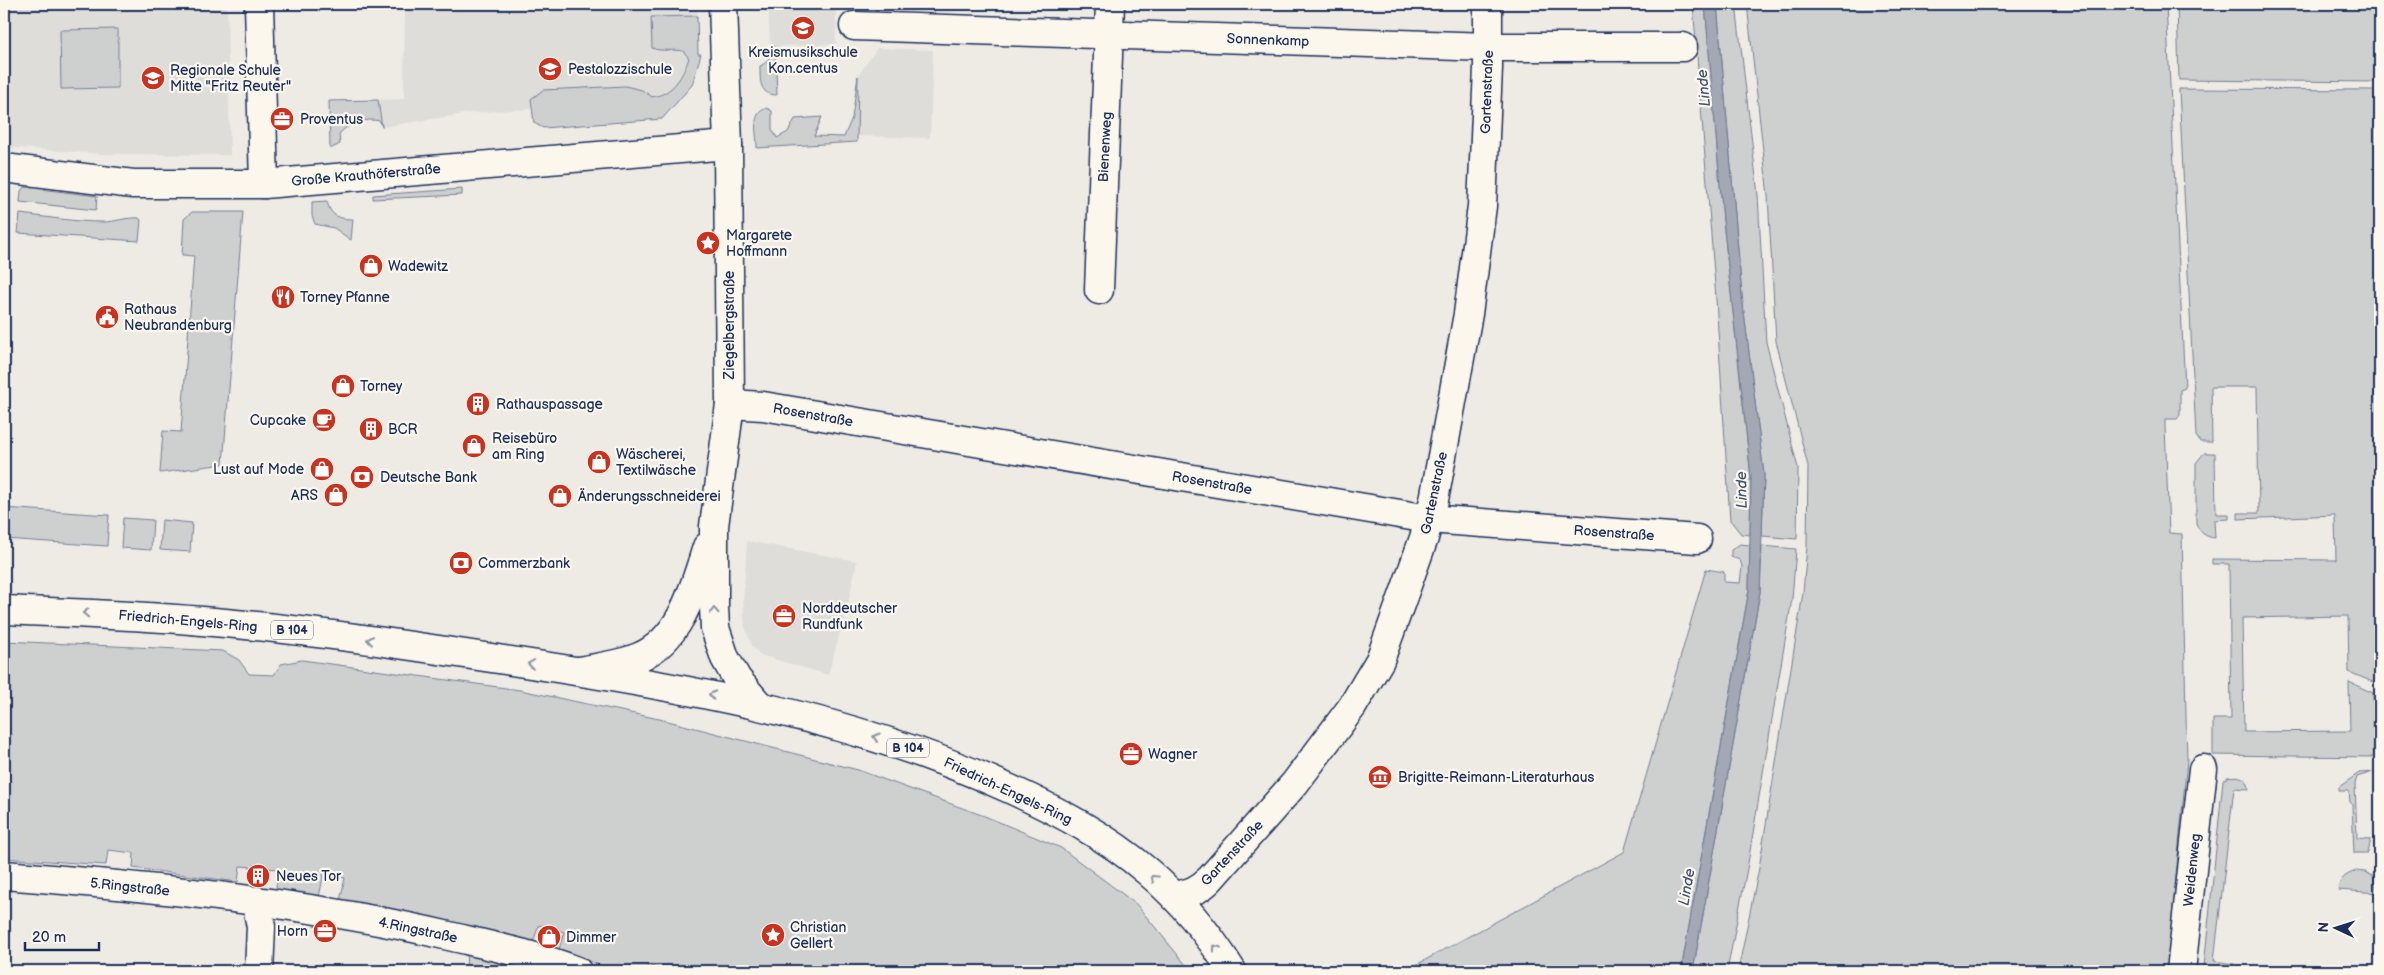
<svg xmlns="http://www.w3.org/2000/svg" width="2384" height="975" viewBox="0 0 2384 975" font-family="'Balsamiq Sans',sans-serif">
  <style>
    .built { fill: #deddda }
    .green { fill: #cecfcf; stroke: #747f96 }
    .water { fill: #a3a8b4; stroke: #6d7892 }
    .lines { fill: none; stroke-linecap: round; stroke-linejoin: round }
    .minor-casing { stroke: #1b2f5e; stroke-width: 31 }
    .major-casing { stroke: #1b2f5e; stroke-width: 31 }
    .minor { stroke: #fbf7ec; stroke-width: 28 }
    .major { stroke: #fbf7ec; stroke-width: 28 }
    .oneway { stroke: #8b93a5 }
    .labels { text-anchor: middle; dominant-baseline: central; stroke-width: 4.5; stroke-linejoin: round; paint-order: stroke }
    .shield { fill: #fbf7ec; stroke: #5e6b89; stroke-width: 1 }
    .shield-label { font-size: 12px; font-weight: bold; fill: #1b2f5e }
    .street-label { font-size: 14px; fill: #1b2f5e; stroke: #fbf7ec }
    .poi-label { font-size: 14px; fill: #1b2f5e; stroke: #fbf7ec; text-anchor: start }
    .water-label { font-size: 15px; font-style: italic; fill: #445378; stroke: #fbf7ec }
  </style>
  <rect width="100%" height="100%" fill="#eeebe4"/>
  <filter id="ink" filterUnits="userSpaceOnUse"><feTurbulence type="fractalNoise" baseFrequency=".02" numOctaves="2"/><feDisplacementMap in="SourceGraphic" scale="10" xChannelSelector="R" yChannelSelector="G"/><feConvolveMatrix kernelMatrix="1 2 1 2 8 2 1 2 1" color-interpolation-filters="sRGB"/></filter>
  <g filter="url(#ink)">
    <g class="built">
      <polygon points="4,4 227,4 230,155 101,154 4,147"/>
      <polygon points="405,4 697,4 698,54 701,54 662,113 543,128 534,123 532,109 512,110 470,113 382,127 378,100 404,99"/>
      <polygon points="768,4 836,4 836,44 770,47"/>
      <polygon points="877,48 933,50 930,138 857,136 858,76"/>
      <polygon points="747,541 857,561 848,604 828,675 760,655 752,646 745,627 743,602"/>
    </g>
    <g class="green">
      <polygon points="651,4 697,4 697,7 651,8"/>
      <polygon points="1693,4 1705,4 1723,220 1751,477 1750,535 1741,534 1730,520 1716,299"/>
      <polygon points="1717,4 1736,4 1758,195 1766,342 1798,468 1797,539 1762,536 1764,475 1742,296"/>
      <polygon points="1747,4 2166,4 2185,388 2180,390 2180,415 2177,419 2165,419 2165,425 2169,533 2182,534 2187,760 2167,971 1738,971 1759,868 1803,593 1807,546 1808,466 1776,341 1768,196"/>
      <polygon points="2177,4 2380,4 2380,82 2179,80"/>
      <path d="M 697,16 L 698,54 L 701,54 L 692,85 L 662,119 L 543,128 L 534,123 L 531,99 L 543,90 L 625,86 L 642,90 L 652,97 C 673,94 683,76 689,58 L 683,51 C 673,49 661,52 652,48 L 651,17 Z"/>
      <polygon points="118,29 118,88 61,89 60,30"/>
      <path d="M 775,46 L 777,95 C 759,95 760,80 760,66 C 770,61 770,58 770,47 Z"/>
      <path d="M 858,76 L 857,142 L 757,148 C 757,133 750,113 767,108 L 772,111 L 772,129 L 777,138 L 788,132 L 795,119 L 822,117 L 814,136 L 844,137 L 852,118 Z"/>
      <polygon points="2179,89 2380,90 2380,685 2349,672 2348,616 2242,618 2244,732 2350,731 2349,682 2373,693 2374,757 2213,755 2213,719 2231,719 2229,564 2212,564 2212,559 2336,560 2335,515 2238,519 2238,513 2259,513 2257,387 2211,387 2212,442 2200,442 2196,436"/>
      <path d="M 378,100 L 382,127 L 380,121 C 365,118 350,122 339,134 L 340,144 L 330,149 L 329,101 Z"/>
      <polygon points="24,187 97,196 96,210 20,202 21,191"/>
      <polygon points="462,189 462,195 373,199 373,195"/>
      <path d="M 327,201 C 330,216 339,219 353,219 L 351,240 L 334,228 L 315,224 L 312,216 L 312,202 Z"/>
      <polygon points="192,212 243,212 223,464 160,473 163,431 181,432 194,256 182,255 184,219"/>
      <path d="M 20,214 C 47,217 75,222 103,222 C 115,222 126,217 139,218 L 141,220 L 139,241 L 18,233 Z"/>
      <path d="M 2204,453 L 2215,453 L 2216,514 L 2229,514 L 2229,519 L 2214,520 L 2215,538 C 2205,537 2199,532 2196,523 L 2196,463 Z"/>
      <polygon points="4,508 109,515 107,546 4,539"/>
      <polygon points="123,518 153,520 151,550 121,548"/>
      <polygon points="162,520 192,523 190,552 160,550"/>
      <polygon points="1740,544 1750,545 1749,590 1681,971 1405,971 1624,852 1706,569 1724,572 1724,582 1740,583 1742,566 1740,560 1731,557 1731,550"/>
      <polygon points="1762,546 1796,549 1792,599 1747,869 1727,971 1693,971 1760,592"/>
      <polygon points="4,641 223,651 239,660 249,674 274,675 281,664 302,660 520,690 664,720 858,770 987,817 1061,848 1136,904 1191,971 665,971 648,965 645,971 615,971 559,949 564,932 539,925 533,942 340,901 345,878 324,873 319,897 276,889 278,869 240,866 238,882 133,868 134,853 108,850 106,865 4,858"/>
      <polygon points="2373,772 2357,777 2355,784 2357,838 2371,839 2368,853 2354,853 2352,804 2350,802 2349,791 2339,791 2339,787 2359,773"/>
      <path d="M 2228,777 C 2239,775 2248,777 2249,789 L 2234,788 L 2214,961 L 2234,964 C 2228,975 2214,969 2204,966 L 2223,780 Z"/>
      <path d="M 2356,871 L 2365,872 L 2374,877 L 2378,893 L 2338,890 C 2340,878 2345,875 2356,871 Z"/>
      <polygon points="467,948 538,971 476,969 475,971 466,971"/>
    </g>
    <polygon class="water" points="1705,4 1717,4 1742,296 1764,475 1760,592 1693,971 1681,971 1749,590 1751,477 1723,220"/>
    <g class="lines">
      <g class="minor-casing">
        <g id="minor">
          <polyline points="259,4 264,184"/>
          <polyline points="723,4 728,145 730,404 714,526 714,607 715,628 725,658 737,679 759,705"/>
          <polyline points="854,26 1489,47 1683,47"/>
          <polyline points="4,168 133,184 264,184 728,145"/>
          <polyline points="1099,290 1110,4"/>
          <polyline points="730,404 763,406 1429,519 1697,539"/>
          <path d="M 579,671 C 599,667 620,665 639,657 C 682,639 694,587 707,547"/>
          <path d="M 4,875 C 153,887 303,902 449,936 C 492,946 536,955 577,971"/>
          <path d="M 1175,896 C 1190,893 1199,890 1210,879 L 1295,783 L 1352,707 L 1380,660 L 1424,538 L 1434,500 L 1468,314 L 1482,206 L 1488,68 L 1488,4"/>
          <polyline points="256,901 261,927 259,971"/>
          <polyline points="2181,971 2203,769"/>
        </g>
      </g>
      <g class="major-casing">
        <path id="major" d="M 4,610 C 70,613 136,615 202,621 C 302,629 400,644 498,659 C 673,685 849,715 1010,789 C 1058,811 1106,836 1147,871 C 1180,899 1209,934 1232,971"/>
      </g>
      <use href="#minor" class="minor"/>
      <use href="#major" class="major"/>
    </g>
    <defs><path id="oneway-chevron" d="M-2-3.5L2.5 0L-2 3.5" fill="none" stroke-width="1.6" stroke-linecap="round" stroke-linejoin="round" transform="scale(1.25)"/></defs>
    <g class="oneway">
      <use href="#oneway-chevron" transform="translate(714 611) rotate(-93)"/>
      <use href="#oneway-chevron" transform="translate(86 613) rotate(-178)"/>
      <use href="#oneway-chevron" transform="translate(370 640) rotate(-172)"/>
      <use href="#oneway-chevron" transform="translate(531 664) rotate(-172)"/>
      <use href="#oneway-chevron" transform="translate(712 695) rotate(-168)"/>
      <use href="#oneway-chevron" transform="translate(876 737) rotate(-163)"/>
      <use href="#oneway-chevron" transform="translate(1154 878) rotate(-138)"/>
      <use href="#oneway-chevron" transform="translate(1216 948) rotate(-126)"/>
    </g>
  </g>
  <defs>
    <g id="school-disc" transform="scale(1.25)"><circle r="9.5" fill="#c8321e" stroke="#fbf7ec"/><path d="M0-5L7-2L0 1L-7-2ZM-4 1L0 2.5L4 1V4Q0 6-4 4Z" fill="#fff"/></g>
    <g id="office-disc" transform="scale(1.25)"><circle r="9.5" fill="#c8321e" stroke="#fbf7ec"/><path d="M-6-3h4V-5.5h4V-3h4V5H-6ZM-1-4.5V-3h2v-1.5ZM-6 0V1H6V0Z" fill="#fff"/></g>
    <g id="sight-disc" transform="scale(1.25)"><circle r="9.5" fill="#c8321e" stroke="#fbf7ec"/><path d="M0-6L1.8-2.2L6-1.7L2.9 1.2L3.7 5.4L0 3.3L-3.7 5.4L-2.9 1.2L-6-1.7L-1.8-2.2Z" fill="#fff"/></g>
    <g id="shop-disc" transform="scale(1.25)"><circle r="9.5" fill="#c8321e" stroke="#fbf7ec"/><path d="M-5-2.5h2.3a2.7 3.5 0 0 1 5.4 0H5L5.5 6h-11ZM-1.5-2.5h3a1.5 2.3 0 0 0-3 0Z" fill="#fff"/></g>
    <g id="restaurant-disc" transform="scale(1.25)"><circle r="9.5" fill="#c8321e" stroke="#fbf7ec"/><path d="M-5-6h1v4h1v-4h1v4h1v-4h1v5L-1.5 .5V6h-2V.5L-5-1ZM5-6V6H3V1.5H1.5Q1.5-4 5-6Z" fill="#fff"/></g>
    <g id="civic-disc" transform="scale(1.25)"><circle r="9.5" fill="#c8321e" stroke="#fbf7ec"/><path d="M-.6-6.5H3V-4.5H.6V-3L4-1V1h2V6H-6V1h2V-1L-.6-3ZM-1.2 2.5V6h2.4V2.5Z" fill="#fff"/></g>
    <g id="building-disc" transform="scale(1.25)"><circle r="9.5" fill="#c8321e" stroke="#fbf7ec"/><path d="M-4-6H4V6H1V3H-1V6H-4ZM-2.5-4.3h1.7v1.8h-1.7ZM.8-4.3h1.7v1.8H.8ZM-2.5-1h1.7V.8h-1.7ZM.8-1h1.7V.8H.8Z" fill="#fff"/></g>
    <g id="cafe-disc" transform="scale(1.25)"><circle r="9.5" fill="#c8321e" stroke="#fbf7ec"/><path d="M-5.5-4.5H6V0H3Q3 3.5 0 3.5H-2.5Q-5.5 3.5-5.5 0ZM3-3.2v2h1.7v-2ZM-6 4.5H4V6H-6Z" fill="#fff"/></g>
    <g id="bank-disc" transform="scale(1.25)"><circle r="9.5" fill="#c8321e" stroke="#fbf7ec"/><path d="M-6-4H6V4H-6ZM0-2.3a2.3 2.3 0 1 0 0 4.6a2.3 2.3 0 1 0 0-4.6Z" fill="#fff"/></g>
    <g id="museum-disc" transform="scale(1.25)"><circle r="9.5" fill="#c8321e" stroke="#fbf7ec"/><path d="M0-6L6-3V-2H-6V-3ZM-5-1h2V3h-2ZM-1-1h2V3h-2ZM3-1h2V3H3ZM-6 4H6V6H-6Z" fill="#fff"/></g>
  </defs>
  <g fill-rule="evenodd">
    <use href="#school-disc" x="803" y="28"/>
    <use href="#school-disc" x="550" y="69"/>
    <use href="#school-disc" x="153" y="78"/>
    <use href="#office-disc" x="282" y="119"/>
    <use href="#sight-disc" x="708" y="243"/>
    <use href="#shop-disc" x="371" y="266"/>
    <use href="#restaurant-disc" x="283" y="297"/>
    <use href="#civic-disc" x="107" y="317"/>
    <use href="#shop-disc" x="343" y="386"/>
    <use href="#building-disc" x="478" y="404"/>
    <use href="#cafe-disc" x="324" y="420"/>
    <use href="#building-disc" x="371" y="429"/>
    <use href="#shop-disc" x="474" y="446"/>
    <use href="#shop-disc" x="599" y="462"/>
    <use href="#shop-disc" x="322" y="469"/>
    <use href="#bank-disc" x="362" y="477"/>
    <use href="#shop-disc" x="336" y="495"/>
    <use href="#shop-disc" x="560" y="496"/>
    <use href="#bank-disc" x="461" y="563"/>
    <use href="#office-disc" x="784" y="616"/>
    <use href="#office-disc" x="1131" y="754"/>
    <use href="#museum-disc" x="1380" y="777"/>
    <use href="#building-disc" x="258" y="876"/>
    <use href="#office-disc" x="325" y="931"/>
    <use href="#sight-disc" x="773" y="935"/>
    <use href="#shop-disc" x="549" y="937"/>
  </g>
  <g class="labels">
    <g class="shield">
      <rect x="271" y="620.5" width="42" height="19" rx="4"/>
      <rect x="887" y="738.5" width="42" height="19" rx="4"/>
    </g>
    <g class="shield-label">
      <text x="292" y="630">B 104</text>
      <text x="908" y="748">B 104</text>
    </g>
    <g class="street-label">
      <text transform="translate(1268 40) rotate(2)">Sonnenkamp</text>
      <text transform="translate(1487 92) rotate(-88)">Gartenstraße</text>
      <text transform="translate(1105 147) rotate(-87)">Bienenweg</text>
      <text transform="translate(366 175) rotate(-5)">Große Krauthöferstraße</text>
      <text transform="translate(729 325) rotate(-90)">Ziegelbergstraße</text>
      <text transform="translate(813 415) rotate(10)">Rosenstraße</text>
      <text transform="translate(1212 483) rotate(10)">Rosenstraße</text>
      <text transform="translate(1434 493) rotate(-78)">Gartenstraße</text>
      <text transform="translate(1614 533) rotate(4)">Rosenstraße</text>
      <text transform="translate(188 621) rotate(5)">Friedrich-Engels-Ring</text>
      <text transform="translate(1008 791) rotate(25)">Friedrich-Engels-Ring</text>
      <text transform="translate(1232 853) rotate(-47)">Gartenstraße</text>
      <text transform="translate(2192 870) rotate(-84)">Weidenweg</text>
      <text transform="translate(130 887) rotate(6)">5.Ringstraße</text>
      <text transform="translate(418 930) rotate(12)">4.Ringstraße</text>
    </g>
    <g class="poi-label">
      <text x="803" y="52" text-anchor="middle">Kreismusikschule<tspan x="803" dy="16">Kon.centus</tspan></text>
      <text x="568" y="69">Pestalozzischule</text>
      <text x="170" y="70">Regionale Schule<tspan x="170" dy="16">Mitte "Fritz Reuter"</tspan></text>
      <text x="300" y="119">Proventus</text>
      <text x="726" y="235">Margarete<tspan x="726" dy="16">Hoffmann</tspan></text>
      <text x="388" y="266">Wadewitz</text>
      <text x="300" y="297">Torney Pfanne</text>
      <text x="124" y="309">Rathaus<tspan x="124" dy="16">Neubrandenburg</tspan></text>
      <text x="360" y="386">Torney</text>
      <text x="496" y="404">Rathauspassage</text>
      <text x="306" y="420" text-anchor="end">Cupcake</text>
      <text x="388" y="429">BCR</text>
      <text x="492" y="438">Reisebüro<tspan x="492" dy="16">am Ring</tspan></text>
      <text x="616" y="454">Wäscherei,<tspan x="616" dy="16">Textilwäsche</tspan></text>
      <text x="304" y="469" text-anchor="end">Lust auf Mode</text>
      <text x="380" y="477">Deutsche Bank</text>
      <text x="318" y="495" text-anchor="end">ARS</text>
      <text x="578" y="496">Änderungsschneiderei</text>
      <text x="478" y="563">Commerzbank</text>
      <text x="802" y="608">Norddeutscher<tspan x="802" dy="16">Rundfunk</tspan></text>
      <text x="1148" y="754">Wagner</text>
      <text x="1398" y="777">Brigitte-Reimann-Literaturhaus</text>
      <text x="276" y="876">Neues Tor</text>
      <text x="790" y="927">Christian<tspan x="790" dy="16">Gellert</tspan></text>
      <text x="308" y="931" text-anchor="end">Horn</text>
      <text x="566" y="937">Dimmer</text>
    </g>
    <g class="water-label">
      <text transform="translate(1704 88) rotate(-95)">Linde</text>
      <text transform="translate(1742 490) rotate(-91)">Linde</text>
      <text transform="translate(1687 887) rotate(-80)">Linde</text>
    </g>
  </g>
  <rect width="2384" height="975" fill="none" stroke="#fbf7ec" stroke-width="20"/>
  <rect x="10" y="10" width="2364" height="955" fill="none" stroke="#1b2f5e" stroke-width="2" filter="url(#ink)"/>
  <g transform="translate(2336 928) rotate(274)" stroke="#fbf7ec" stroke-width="4" paint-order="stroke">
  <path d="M0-4L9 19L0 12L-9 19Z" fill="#1b2f5e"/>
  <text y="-8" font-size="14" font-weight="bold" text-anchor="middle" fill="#1b2f5e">N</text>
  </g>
  <path d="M25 942v8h74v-8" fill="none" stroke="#1b2f5e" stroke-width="2.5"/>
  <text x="32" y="942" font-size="15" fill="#1b2f5e" stroke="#fbf7ec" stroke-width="4" paint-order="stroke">20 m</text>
</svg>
